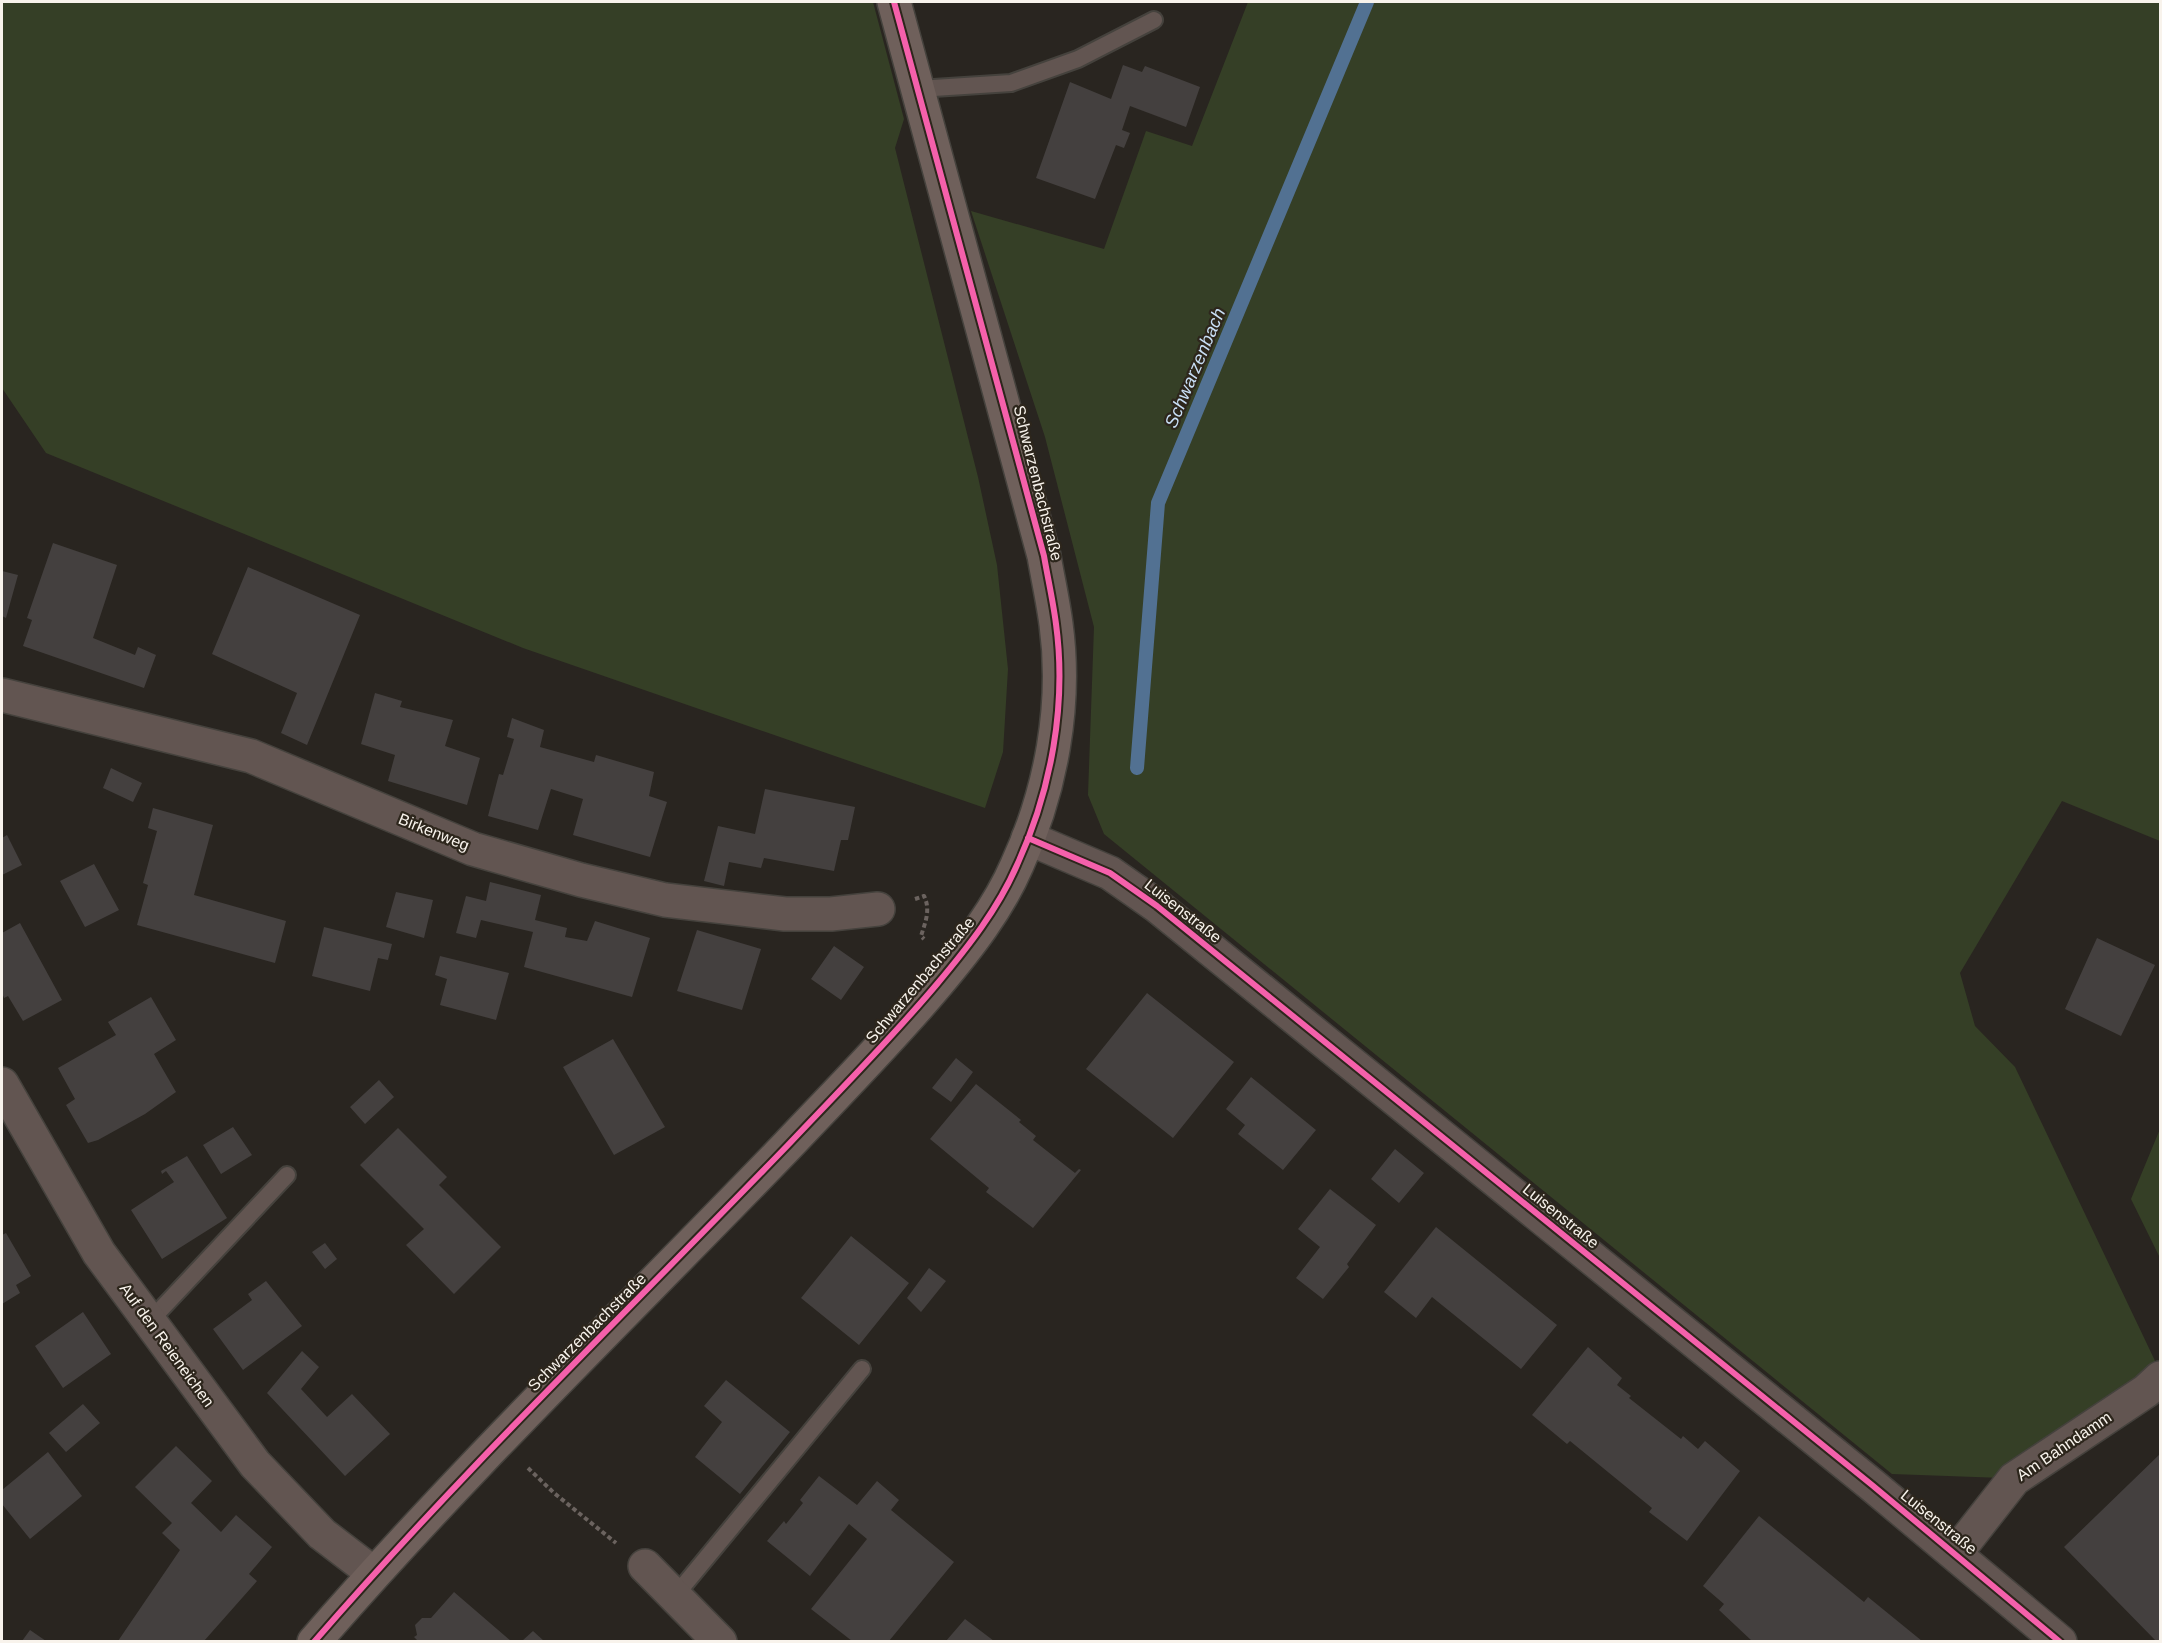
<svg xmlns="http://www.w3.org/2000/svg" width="2162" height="1643" viewBox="0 0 2162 1643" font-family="Arial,sans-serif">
  <rect width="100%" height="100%" fill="#292520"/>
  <!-- green -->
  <path fill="#353f26" d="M2,2H873L904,119L895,148L978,477L997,565L1008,669L1003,752L985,808L523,648L46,453L2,388Z
    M1248,2H2160V841L2062,801L1960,973L1975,1026L2015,1067L2157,1365L2003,1478L1892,1474L1104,834L1088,795L1094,627L1045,437L971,211L1104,249L1146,131L1192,146Z
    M2160,1129V1258L2131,1199Z"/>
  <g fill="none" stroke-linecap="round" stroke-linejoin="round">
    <!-- stream -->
    <path stroke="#527192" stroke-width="14" d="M1137,768L1158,503L1367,2"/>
  </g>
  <!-- building -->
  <path fill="#44403f" d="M1123,65L1142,72L1145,66L1200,87L1186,127L1130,106L1122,130L1130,133L1124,148L1116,145L1095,199L1036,178L1070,82L1111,99Z
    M53,543L117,565L93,638L135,655L138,647L156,655L144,688L23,646L32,620L27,618Z
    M248,567L360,615L307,745L281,733L297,693L212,654Z
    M2,571L18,575L6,618L2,616Z
    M375,693L402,701L400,707L453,720L445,746L480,758L467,805L388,781L395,755L361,744Z
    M512,718L544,730L540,747L594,762L596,755L654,772L649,796L667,802L650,857L573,835L583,799L551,789L538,830L488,816L499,774L503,775L514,739L507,737Z
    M111,768L142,783L133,802L103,788Z
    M765,789L855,807L848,840H841L834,871L764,858L761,868L729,862L724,886L704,881L718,826L755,834Z
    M153,808L213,825L194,895L286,921L275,963L137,925L148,885L143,883L157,831L148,828Z
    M7,835L22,865L2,875V838Z
    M94,864L119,910L85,927L60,881Z
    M490,882L541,895L535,920L567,928L565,937L587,941L595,921L650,938L632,997L524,967L533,932L481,920L476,938L456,933L466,896L486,901Z
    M396,892L433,900L424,938L386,927Z
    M20,923L62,1000L23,1021L8,996L4,998L2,993V933Z
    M324,927L392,944L388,960L378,958L370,991L312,976Z
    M697,930L761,949L742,1010L677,991Z
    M2097,938L2155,965L2121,1036L2065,1009Z
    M834,946L864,967L841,1000L811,979Z
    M440,956L509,973L496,1020L440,1005L447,979L435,975Z
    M1147,993L1234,1062L1173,1138L1086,1069Z
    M151,997L176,1040L154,1054L176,1092L145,1114L98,1140L88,1143L66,1105L75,1099L58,1068L116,1035L108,1022Z
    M613,1039L665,1127L614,1155L563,1067Z
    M956,1058L973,1072L951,1102L932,1088Z
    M1251,1077L1316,1130L1283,1170L1238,1134L1245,1125L1226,1109Z
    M379,1080L394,1097L365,1124L350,1107Z
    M976,1084L1021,1120L1019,1122L1036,1136L1033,1140L1075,1173L1079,1169L1081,1170L1033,1228L986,1192L989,1188L930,1139Z
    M233,1127L252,1155L221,1174L203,1145Z
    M398,1128L447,1177L439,1185L501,1247L454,1294L406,1245L424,1229L360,1165Z
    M1395,1149L1424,1173L1399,1203L1371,1179Z
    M187,1156L227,1218L162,1259L131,1210L174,1182L166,1171L162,1174L161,1171Z
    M1330,1189L1376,1225L1347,1264L1349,1267L1323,1299L1296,1278L1320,1247L1298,1229Z
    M1436,1227L1557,1325L1521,1369L1432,1297L1416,1318L1384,1292Z
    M6,1233L31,1276L16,1285L20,1293L2,1304V1235Z
    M851,1236L909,1283L859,1345L801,1298Z
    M325,1243L337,1259L325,1269L312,1252Z
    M929,1268L946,1281L921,1312L907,1298Z
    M266,1281L302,1326L243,1370L213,1329L252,1300L248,1294Z
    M83,1312L111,1354L63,1388L35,1346Z
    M1588,1347L1622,1378L1617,1385L1631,1396L1629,1398L1681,1439L1683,1436L1698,1449L1705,1441L1740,1471L1687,1541L1649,1512L1652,1508L1570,1441L1567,1444L1532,1415Z
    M302,1351L319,1367L301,1389L327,1417L352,1394L390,1434L345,1476L267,1393Z
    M726,1380L790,1432L740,1494L695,1457L722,1422L704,1406Z
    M83,1404L100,1423L66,1452L49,1433Z
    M176,1446L212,1481L191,1503L221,1532L236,1515L272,1547L249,1574L257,1581L204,1641H118L180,1550L162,1533L172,1523L135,1487Z
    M48,1452L82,1496L30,1539L2,1504V1490Z
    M2160,1454V1641H2156L2064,1547Z
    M819,1476L857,1505L877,1481L899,1500L891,1510L954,1562L889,1641H852L811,1609L867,1539L849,1524L810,1576L767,1541L784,1521L786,1524L803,1503L800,1500Z
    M1759,1516L1864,1602L1868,1597L1922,1641H1752L1719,1610L1724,1604L1703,1586Z
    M454,1592L511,1641H418L414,1637L417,1635L415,1625L422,1618H431Z
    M965,1619L994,1641H946Z
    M30,1630L46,1641H22Z
    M533,1631L544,1641H522Z"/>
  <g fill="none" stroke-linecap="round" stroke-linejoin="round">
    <defs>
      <path id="service" d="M918,89L1011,83L1078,59L1154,20
        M150,1321L287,1175
        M675,1596L862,1369"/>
      <path id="minor" d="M2,695L251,756L473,849L581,880L665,900L785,914H831L878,909
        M2,1084L99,1253L255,1464L322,1534L373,1573
        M1956,1553L2014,1479L2146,1391L2160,1378
        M645,1566L720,1642"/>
      <path id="tertiary" d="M1028,838L1110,873L1157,906L1872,1485L2060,1642"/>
      <path id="secondary" d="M314,1642C464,1469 629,1310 788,1145C838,1092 890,1040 937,984C968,947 998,909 1017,865C1051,791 1067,705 1056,624C1053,601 1048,579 1044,556L894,2"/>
    </defs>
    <!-- service casing -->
    <use href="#service" stroke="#45423d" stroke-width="20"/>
    <!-- minor casing -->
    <use href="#minor" stroke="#45423d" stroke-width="36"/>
    <!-- tertiary casing -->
    <use href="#tertiary" stroke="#45423d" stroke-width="36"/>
    <!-- secondary casing -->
    <use href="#secondary" stroke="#45423d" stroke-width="36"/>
    <!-- path -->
    <path stroke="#6b635f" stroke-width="4" stroke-dasharray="4.5 3" stroke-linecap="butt" d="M915,899L924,896C931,910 925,923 921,936L924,939
      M528,1468L554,1493L616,1543"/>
    <!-- service -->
    <use href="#service" stroke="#625551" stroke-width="16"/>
    <!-- minor -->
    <use href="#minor" stroke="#625551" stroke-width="33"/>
    <!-- tertiary -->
    <use href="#tertiary" stroke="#625551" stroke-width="33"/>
    <!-- secondary -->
    <use href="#secondary" stroke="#6f605b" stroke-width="33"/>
    <defs>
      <path id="cycleway" d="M1028,838L1110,873L1157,906L1872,1485L2060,1642
        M314,1642C464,1469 629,1310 788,1145C838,1092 890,1040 937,984C968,947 998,909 1017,865C1051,791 1067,705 1056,624C1053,601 1048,579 1044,556L894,2"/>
    </defs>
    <!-- cycleway casing -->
    <use href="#cycleway" stroke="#2d261c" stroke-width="10"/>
    <!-- cycleway -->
    <use href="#cycleway" stroke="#f560ab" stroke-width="6"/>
  </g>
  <g text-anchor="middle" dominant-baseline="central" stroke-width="4.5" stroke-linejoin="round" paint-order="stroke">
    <!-- street labels -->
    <g font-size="16" fill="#f8f3ec" stroke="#2d261c">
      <text transform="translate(1038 483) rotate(76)">Schwarzenbachstraße</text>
      <text transform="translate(434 832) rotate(22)">Birkenweg</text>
      <text transform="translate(1183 911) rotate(38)">Luisenstraße</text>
      <text transform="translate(920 980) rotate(-50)">Schwarzenbachstraße</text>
      <text transform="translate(1561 1216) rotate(39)">Luisenstraße</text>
      <text transform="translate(587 1332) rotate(-45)">Schwarzenbachstraße</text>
      <text transform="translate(167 1345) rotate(54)">Auf den Reieneichen</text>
      <text transform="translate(2064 1446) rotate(-34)">Am Bahndamm</text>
      <text transform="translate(1939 1522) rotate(39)">Luisenstraße</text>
    </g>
    <!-- water labels -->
    <g font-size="18" font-style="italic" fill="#c9dff6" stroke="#2d261c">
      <text transform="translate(1195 368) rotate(-67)">Schwarzenbach</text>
    </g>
  </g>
  <!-- border -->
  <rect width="2162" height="1643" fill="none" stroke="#f8f3ec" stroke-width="6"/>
</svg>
